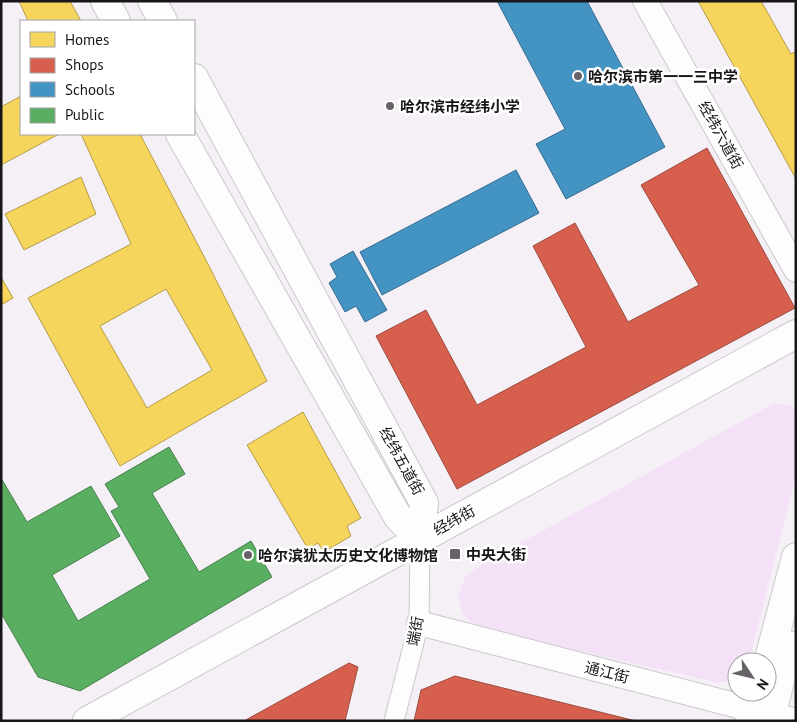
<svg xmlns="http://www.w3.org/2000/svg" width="797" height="722" viewBox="0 0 797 722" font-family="'PT Sans','Noto Sans SC',sans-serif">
  <rect width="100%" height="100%" fill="#f5f0f6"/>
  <!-- green -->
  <path fill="#f4e1f8" d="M773,404L791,405L796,413V475L749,662H737V679L719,683L477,627L463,615L458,598L465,576L486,562Z"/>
  <!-- homes -->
  <path fill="#f6d55c" stroke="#b49c48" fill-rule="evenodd" d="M19,1H70L81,21H28Z
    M698,1H761L791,54L796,51V179Z
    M21,96V134H59L1,165V107Z
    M81,134H140L209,266L267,381L120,466L28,298L131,244ZM166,289L212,370L147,408L100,326Z
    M81,177L96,214L24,250L5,214Z
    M1,277L13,298L1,305Z
    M303,412L361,518L347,526L351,536L324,552L318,543L308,549L247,445Z"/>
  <!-- shops -->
  <path fill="#d6604d" stroke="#9d4a3e" d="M707,148L795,308L457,489L376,336L426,310L477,405L586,347L533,246L575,223L628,322L699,285L641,185Z
    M349,663L358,667L345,721H244Z
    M455,676L636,721H414L421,690Z"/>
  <!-- schools -->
  <path fill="#4393c3" stroke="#366e90" d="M497,1H587L665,147L566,199L536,144L565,129Z
    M516,170L539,213L382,295L360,252Z
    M353,251L387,310L365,322L356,306L345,312L329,283L337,277L330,264Z"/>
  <!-- public -->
  <path fill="#5aae61" stroke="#46804c" d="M169,447L185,474L152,493L199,572L251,541L272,577L80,691L38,677L1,613V478L27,522L91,486L120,536L52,575L78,621L150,579L111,511L119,507L105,484Z"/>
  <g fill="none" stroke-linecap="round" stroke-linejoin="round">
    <defs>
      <path id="minor" d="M394,721L419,623L420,539"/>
      <path id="tertiary" d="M645,1L796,270
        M419,623L796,721"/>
      <path id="secondary" d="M767,666L796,557
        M749,721L756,710L760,692
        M770,721L789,645"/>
      <path id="primary" d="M105,1L116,21
        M152,1L163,21
        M194,78L424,503L420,539
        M180,134L398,517L420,539
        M87,721L796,334"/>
    </defs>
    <!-- minor casing -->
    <use href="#minor" stroke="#cbc7cc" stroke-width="21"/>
    <!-- tertiary casing -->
    <use href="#tertiary" stroke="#cbc7cc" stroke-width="26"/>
    <!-- secondary casing -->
    <use href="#secondary" stroke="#cbc7cc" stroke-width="30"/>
    <!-- primary casing -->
    <use href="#primary" stroke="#cbc7cc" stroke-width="30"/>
    <!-- minor -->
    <use href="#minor" stroke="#fefdfe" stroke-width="19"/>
    <!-- tertiary -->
    <use href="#tertiary" stroke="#fefdfe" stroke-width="24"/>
    <!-- secondary -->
    <use href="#secondary" stroke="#fefdfe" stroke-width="28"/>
    <!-- primary -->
    <use href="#primary" stroke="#fefdfe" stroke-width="28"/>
  </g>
  <!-- markers -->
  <g fill="#666267" stroke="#fff" stroke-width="2">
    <circle cx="578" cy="76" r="5"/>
    <circle cx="390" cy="106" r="5"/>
    <rect x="449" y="548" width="12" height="12" rx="2.5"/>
    <circle cx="248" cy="555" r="5"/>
  </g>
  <g text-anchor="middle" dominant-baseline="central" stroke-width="5" stroke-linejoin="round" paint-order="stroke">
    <!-- poi labels -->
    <g font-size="15" font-weight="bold" fill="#19161a" stroke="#fff" text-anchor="start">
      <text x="588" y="76">哈尔滨市第一一三中学</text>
      <text x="400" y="106">哈尔滨市经纬小学</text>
      <text x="466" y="554">中央大街</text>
      <text x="258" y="555">哈尔滨犹太历史文化博物馆</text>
    </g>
    <!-- street labels -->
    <g font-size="15" fill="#19161a" stroke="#fff">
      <text transform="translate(721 135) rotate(61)">经纬六道街</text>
      <text transform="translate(402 461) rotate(61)">经纬五道街</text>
      <text transform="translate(454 520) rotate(-29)">经纬街</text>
      <text transform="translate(415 631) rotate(-80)">端街</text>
      <text transform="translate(607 672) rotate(14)">通江街</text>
    </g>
  </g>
  <!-- border -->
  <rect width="797" height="722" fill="none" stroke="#19161a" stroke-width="5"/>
  <!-- legend -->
  <rect x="20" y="20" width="175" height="115" fill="#ffffff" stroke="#a3a2a3"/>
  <rect x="30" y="32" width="25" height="15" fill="#f6d55c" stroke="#a3a2a3"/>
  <text x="65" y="45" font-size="15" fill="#19161a">Homes</text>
  <rect x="30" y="58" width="25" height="15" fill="#d6604d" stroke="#a3a2a3"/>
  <text x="65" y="70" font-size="15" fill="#19161a">Shops</text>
  <rect x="30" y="82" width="25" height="15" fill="#4393c3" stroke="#a3a2a3"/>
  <text x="65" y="95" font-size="15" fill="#19161a">Schools</text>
  <rect x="30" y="108" width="25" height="15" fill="#5aae61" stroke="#a3a2a3"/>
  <text x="65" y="120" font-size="15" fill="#19161a">Public</text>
  <!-- north arrow -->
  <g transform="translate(752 677) rotate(125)"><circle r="24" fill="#ffffff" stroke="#a3a2a3"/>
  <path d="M0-4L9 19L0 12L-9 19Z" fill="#666267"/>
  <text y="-8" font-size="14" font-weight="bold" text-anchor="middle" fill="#19161a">N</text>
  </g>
</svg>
